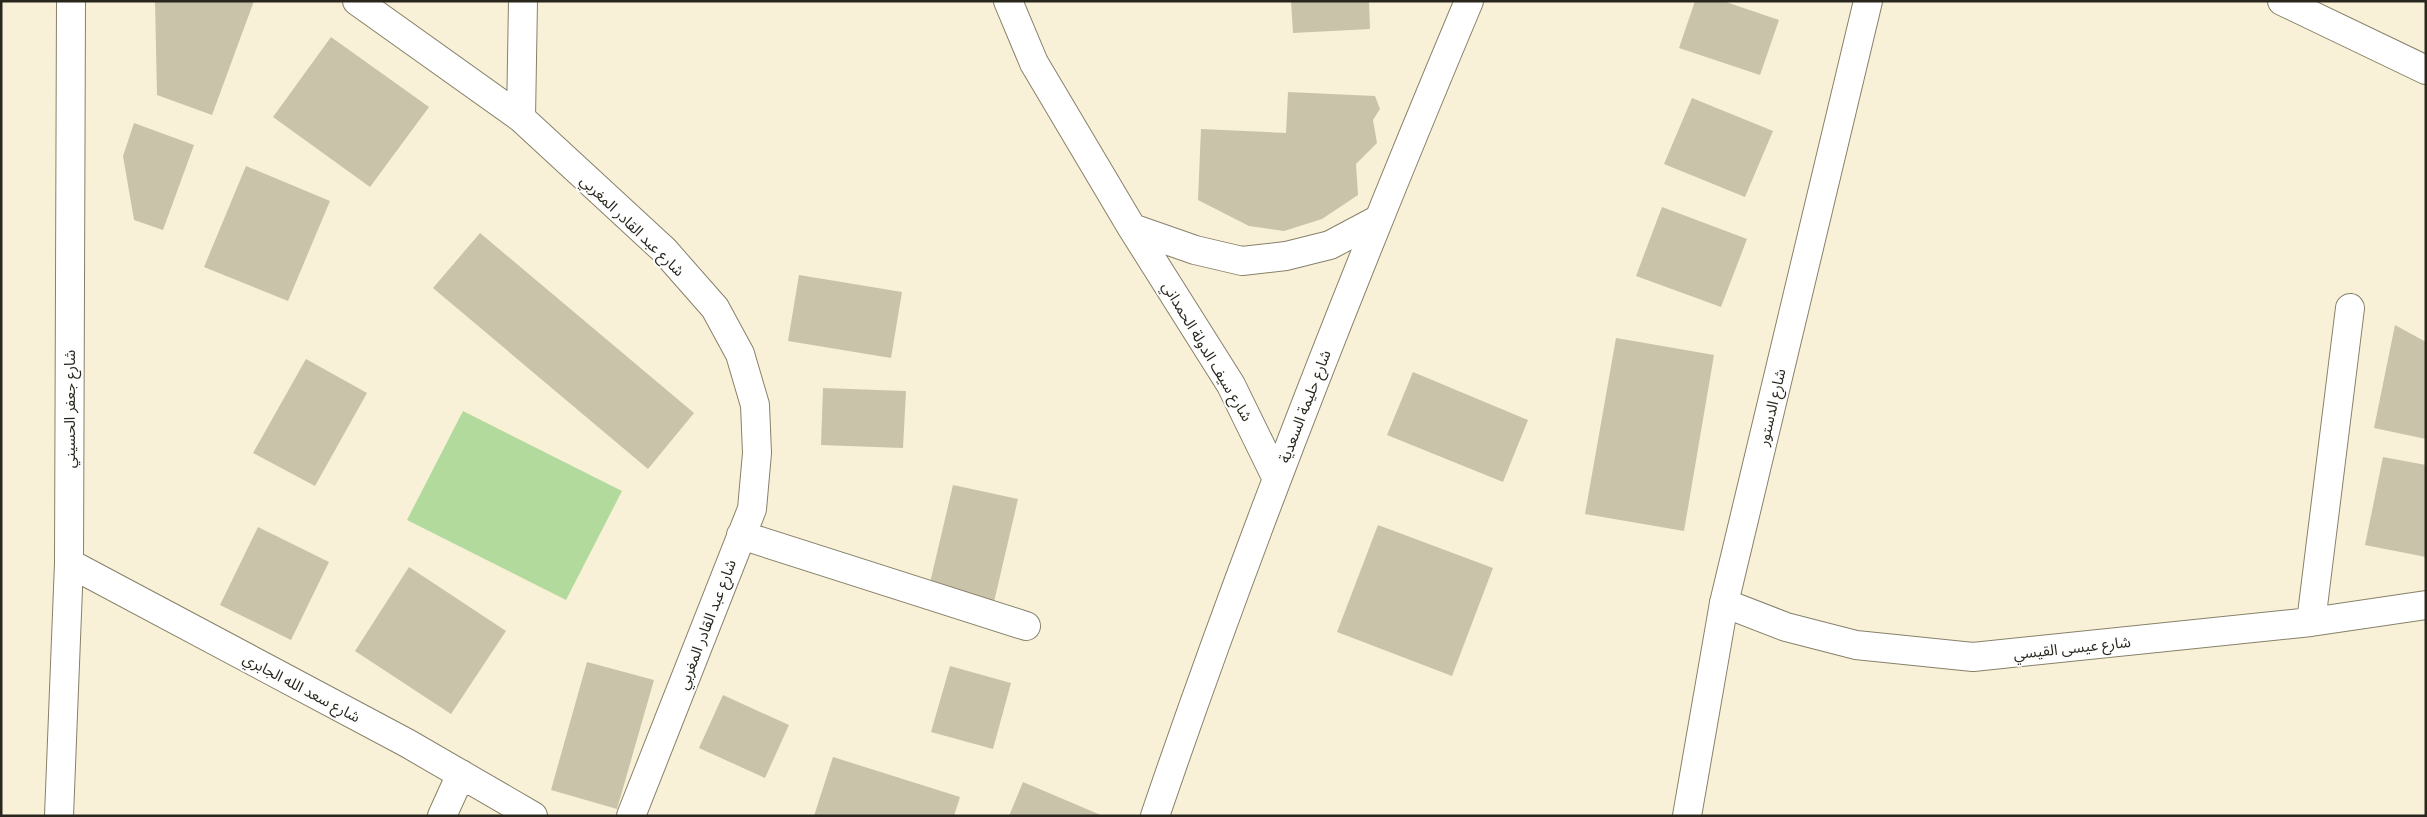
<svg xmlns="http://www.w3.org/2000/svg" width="2427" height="817" viewBox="0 0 2427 817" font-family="'Golos Text','Noto Sans Arabic',sans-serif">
  <rect width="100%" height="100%" fill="#f8f1d8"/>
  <!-- green -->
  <path fill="#b2da9d" d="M463,411L622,491L566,600L407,520Z"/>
  <!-- building -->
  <path fill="#c9c3aa" d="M155,1H254L212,115L157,95Z
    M1291,1H1369L1370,29L1293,33Z
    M1695,1H1723L1779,20L1760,75L1679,48Z
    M331,37L429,107L370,187L273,117Z
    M1288,92L1375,96L1380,109L1373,120L1377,143L1356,164L1358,195L1322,219L1284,231L1249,226L1198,200L1201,129L1286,133Z
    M1692,98L1773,131L1745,197L1664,164Z
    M134,123L194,145L163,230L134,220L123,156Z
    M246,166L330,201L288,301L204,267Z
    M1662,207L1747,239L1721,307L1636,276Z
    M480,233L694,413L648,469L433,288Z
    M799,275L902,292L891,358L788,341Z
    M2395,325L2426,342V439L2374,428Z
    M1616,338L1714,355L1684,531L1585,514Z
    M306,359L367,393L315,486L253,453Z
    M1413,372L1528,420L1503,482L1387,435Z
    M823,388L906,391L903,448L821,445Z
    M2383,457L2426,465V557L2365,545Z
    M953,485L1018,499L994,602L929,587Z
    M1378,525L1493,568L1452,676L1337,632Z
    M258,527L329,562L291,640L220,605Z
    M409,567L506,631L451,714L355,651Z
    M587,662L654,680L617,809L551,790Z
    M950,666L1011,683L993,749L931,732Z
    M723,695L789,725L765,778L699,748Z
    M833,757L960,797L954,816H814Z
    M1023,782L1103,816H1009Z"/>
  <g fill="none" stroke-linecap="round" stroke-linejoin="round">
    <defs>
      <path id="street" d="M357,1L521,118L664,250L715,308L740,354L755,405L757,453L752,509L631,816
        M2282,1L2426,70
        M521,118L523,1
        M741,535L1026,626
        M69,563L407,743L533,816
        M1724,603L1786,627L1856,645L1973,657L2311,622L2426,605
        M2311,622L2350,308
        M59,816L69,563L71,1
        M442,816L461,774"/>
      <path id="secondary" d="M1008,1L1034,63L1132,228L1231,385L1276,477
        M1132,228L1195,250L1242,261L1286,256L1330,245L1377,220
        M1155,816C1249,540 1356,270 1469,1
        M1687,816L1724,603L1868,1"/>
    </defs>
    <!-- street casing -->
    <use href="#street" stroke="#87816a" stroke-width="30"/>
    <!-- secondary casing -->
    <use href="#secondary" stroke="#87816a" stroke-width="30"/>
    <!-- street -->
    <use href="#street" stroke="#fff" stroke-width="28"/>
    <!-- secondary -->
    <use href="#secondary" stroke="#fff" stroke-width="28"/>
  </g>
  <g text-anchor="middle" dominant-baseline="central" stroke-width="4" stroke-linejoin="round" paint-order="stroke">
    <!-- street labels -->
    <g font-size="15" fill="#29271d" stroke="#fefefe">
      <text transform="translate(633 225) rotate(44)">شارع عبد القادر المغربي</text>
      <text transform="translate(1208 351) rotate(59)">شارع سيف الدولة الحمداني</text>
      <text transform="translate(1304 406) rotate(-69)">شارع حليمة السعدية</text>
      <text transform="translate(1771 407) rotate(-77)">شارع الدستور</text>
      <text transform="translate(69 409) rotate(-90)">شارع جعفر الحسيني</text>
      <text transform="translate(706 624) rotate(-69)">شارع عبد القادر المغربي</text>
      <text transform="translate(2072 647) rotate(-6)">شارع عيسى القيسي</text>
      <text transform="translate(302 687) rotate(28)">شارع سعد الله الجابري</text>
    </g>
  </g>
  <!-- border -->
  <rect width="2427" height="817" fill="none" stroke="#29271d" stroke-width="5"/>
</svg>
